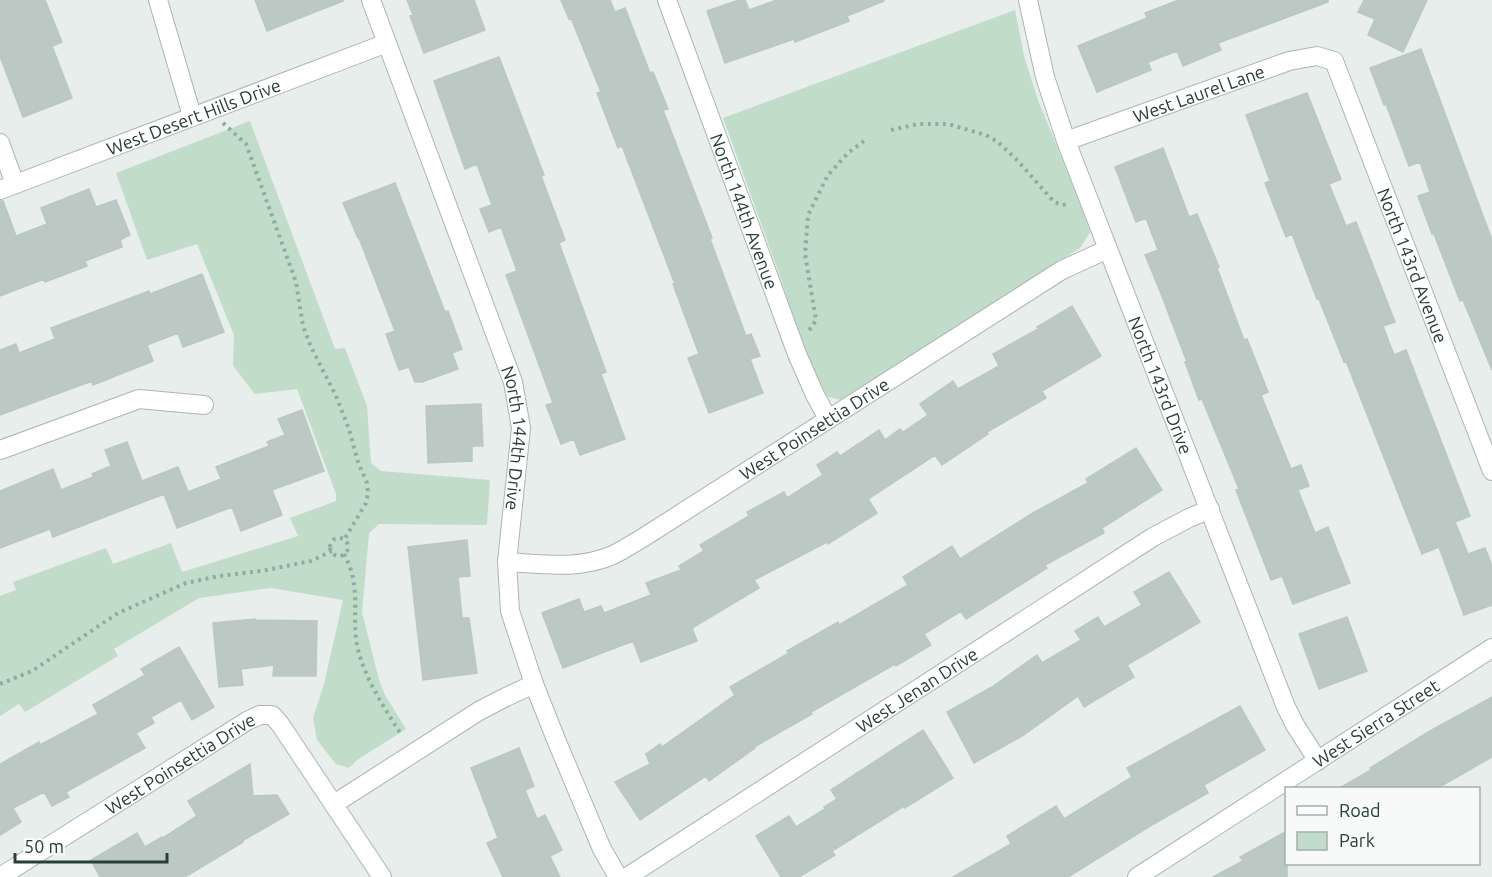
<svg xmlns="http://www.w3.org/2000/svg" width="1492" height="877" viewBox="0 0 1492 877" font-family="Ubuntu,sans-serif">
  <rect width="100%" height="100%" fill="#e7eeeb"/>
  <!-- green -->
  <path fill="#c2dcca" d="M1015,10L1024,56L1038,100L1077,195L1090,232L1080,248L840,400L823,395L798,332L781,279L723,118Z
    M250,121L335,349L345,348L367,406L371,463L381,471L490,480L487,525L379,524L369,533L362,612L379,680L385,695L406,729L357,760L349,768L336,764L317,740L313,718L324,684L343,600L271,588L199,598L114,649L118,656L25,712L19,704L0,716V596L16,590L13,582L106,548L113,564L171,543L182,572L298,536L290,518L336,501V494L297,389L255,394L233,366L234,335L197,244L147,260L116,173Z"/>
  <!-- building -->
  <path fill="#bcc8c4" stroke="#bac7c2" stroke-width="1.5" d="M0,0H45L62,42L52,46L72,98L23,117L0,56Z
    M255,0H343V1L267,31Z
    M407,0H474L485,30L424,53L410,16L413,15Z
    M561,0H610L615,12L625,8L650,73L653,72L668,109L663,110L712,238L710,239L746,336L751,334L760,356L750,359L763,393L709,413L688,358L699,354L673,284H675L622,146L618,148L597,93L601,92L571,18L569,19Z
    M739,0H745L749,10L777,0H884V1L847,16L849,21L795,42L794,39L725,63L707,11Z
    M1179,0H1328V2L1218,43L1221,50L1183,66L1177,51L1148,62L1151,70L1097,92L1078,46L1147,18L1145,13Z
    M1364,0H1427L1403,52L1368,35L1375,19L1358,12Z
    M1421,49L1492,240V370L1463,300L1460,301L1434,234H1432L1418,196L1430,192L1420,162L1409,166L1386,104L1384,105L1370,68Z
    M499,57L544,175L541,176L565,240L559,243L606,372L601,374L625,439L580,455L574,439L561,444L546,405L553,403L506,275L517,271L501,227L489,232L480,209L492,205L477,164L465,169L434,81Z
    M1307,93L1341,179L1329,184L1346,226L1356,222L1395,322L1383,326L1394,355L1406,350L1470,516L1455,522L1468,554L1485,548L1492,566V605L1464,615L1439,547L1422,554L1346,361L1344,362L1319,299H1317L1292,234L1286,237L1265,183L1270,181L1246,115Z
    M1163,148L1189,217L1197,214L1219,267L1217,268L1244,340L1247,339L1268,392L1261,395L1291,469L1301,465L1309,486L1298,490L1315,533L1328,527L1350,583L1293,604L1282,576L1271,580L1236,490L1239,489L1202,399L1199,400L1185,362H1187L1160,291L1145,255L1158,250L1146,218L1136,222L1115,167Z
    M395,183L445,312L448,311L462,349L452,353L458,369L422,382H415L409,367L399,370L386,334L395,331L359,238H358L343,203Z
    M89,189L96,207L116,200L130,235L120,240L122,247L85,261L87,266L45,282L44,279L0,296V201H3L16,236L47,224L41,208Z
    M202,274L224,332L183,347L178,333L147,345L153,361L93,385L92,381L0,415V350L16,344L19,353L55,339L51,328L149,291L150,294Z
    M1072,306L1101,356L1042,391L1046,398L987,432L988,434L942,465L935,455L868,499L877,513L828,544L827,542L754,580L759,588L692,628L697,641L641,662L633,641L563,668L542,613L579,599L584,612L601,606L604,613L651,595L646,583L681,570L679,566L704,551L700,545L749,516L747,512L784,492L787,498L823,475L817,465L837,452L840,456L879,430L885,440L900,429L903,432L928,415L920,404L953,381L958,389L999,366L993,354L1038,329L1037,327Z
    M481,404L483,446H472V461L428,463L426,406Z
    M302,410L324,471L272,490L282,515L241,531L232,507L177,528L164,494L53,537L50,529L0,548V491L53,469L61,490L93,477L92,474L111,466L105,450L127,442L142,481L178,467L188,492L221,479L216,467L269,446L267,442L285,435L278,419Z
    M1136,448L1162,490L1102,528L1104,533L1045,565L1047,568L966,619L961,611L924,634L931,645L896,666L895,664L811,712L812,714L754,747L755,748L709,781L706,776L640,820L615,782L650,764L646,754L660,744L662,747L735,695L730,687L789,653L787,651L838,622L839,625L908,585L903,577L952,546L960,559L1033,513L1088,483L1086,479Z
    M467,540L470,576L458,577L462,618H469L477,673L423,680L408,547Z
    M1169,572L1200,622L1127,665L1134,677L1084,707L1078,696L1022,736L974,763L947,712L992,687L1037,655L1042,663L1081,640L1075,631L1098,617L1104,627L1142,605L1134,592Z
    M1347,617L1367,671L1319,689L1299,634Z
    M255,619V620L317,621L316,676H273L274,665L241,669L243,685L219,687L213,623Z
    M179,647L214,707L192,720L181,700L151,717L154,723L136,733L145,748L66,792L69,797L52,806L44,792L13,808L21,822L0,835V764L39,742L40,745L98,714L93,705L145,675L141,669Z
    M1492,697V757L1436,789H1338L1371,770L1370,768L1430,731Z
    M1240,706L1265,750L1204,785L1208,793L1150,826L1068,877H953L1011,844L1007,836L1056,806L1064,819L1132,777L1127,768Z
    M923,730L953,778L905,808L904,806L832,851L835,855L799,877H781L756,836L789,816L796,827L825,809L824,807L837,799L831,790Z
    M519,748L534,786L525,790L537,819L545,815L562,850L550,856L560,877H503L487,843L498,838L471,768Z
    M250,764L253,796L277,795L289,814L242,841L243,842L185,877H100L91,860L137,833L145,847L162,837L163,838L197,816L188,801Z
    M1287,831V877H1213L1243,861L1240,857Z"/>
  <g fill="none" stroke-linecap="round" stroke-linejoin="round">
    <defs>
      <g id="minor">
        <path d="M158,0L192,116"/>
        <path id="s1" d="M371,0L513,382L521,428L507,562L510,611L534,684L557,742L602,849L618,877"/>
        <path id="s2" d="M667,0L797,354L815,395L828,419"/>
        <path id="s3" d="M1028,0L1045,77L1066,141L1286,707L1295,725L1318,761"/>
        <path id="s4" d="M1066,141L1289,61L1317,56L1334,61L1492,471"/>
        <path d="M0,143L15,184"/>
        <path id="s5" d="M0,190L387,43"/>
        <path d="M0,450L139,399L204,405"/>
        <path id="s6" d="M507,562C542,564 579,570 613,555C623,550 632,544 641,539L1062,270L1108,249"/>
        <path d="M334,804L479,711L506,697L534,684"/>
        <path id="s7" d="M0,877L247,721L260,715H272L280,724L382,877"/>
        <path id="s8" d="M627,877L1153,537L1189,518L1210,509"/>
        <path id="s9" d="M1137,877L1492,648"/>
      </g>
    </defs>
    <!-- minor casing -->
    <use href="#minor" stroke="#aab6b2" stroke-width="20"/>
    <!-- path -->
    <path stroke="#8baea4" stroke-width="4" stroke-dasharray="3 4.5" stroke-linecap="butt" d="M223,123L246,144L296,282L303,326L311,347L336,396L349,429L358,462L367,483L368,493L366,503L344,540
      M891,130L918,124H948L986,135L998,142L1018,161L1054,202L1062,205L1068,204
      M809,330L812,327L816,320L805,254L808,215L828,175L848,153L864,141
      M330 547a9 9 0 1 1 18 0a9 9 0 1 1-18 0Z
      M344,554C349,563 353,574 354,585C357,605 353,625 357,645C364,678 384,707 402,736
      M0,684L32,671L118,613L186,583L219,576L261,571L311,561L332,551"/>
    <!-- minor -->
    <use href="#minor" stroke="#fff" stroke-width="18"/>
  </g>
  <g text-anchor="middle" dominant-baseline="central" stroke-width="4.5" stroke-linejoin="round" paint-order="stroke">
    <!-- street labels -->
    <g font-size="18" fill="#273e39" stroke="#f7faf9">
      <text stroke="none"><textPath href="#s4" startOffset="141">West Laurel Lane</textPath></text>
      <text stroke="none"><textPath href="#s5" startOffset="207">West Desert Hills Drive</textPath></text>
      <text stroke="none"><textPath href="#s2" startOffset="225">North 144th Avenue</textPath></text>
      <text stroke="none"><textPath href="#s4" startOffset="502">North 143rd Avenue</textPath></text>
      <text stroke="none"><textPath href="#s3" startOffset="408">North 143rd Drive</textPath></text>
      <text stroke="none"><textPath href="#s6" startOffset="345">West Poinsettia Drive</textPath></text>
      <text stroke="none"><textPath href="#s1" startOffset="464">North 144th Drive</textPath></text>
      <text stroke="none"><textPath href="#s8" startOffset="345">West Jenan Drive</textPath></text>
      <text stroke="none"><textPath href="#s9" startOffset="284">West Sierra Street</textPath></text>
      <text stroke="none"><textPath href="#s7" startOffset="213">West Poinsettia Drive</textPath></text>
    </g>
  </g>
  <!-- legend -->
  <rect x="1285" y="787" width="195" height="78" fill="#f7faf9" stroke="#a4afac" stroke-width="1.5"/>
  <rect x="1297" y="806" width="30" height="9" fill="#ffffff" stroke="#a4afac" stroke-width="1.5"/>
  <text x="1339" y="817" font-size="18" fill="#273e39">Road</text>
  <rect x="1297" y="832" width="30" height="18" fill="#c2dcca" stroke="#a4afac" stroke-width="1.5"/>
  <text x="1339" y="847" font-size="18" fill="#273e39">Park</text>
  <!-- scale -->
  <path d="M15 853v9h152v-9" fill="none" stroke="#273e39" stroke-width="3"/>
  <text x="24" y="853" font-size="18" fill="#273e39" stroke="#f7faf9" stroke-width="4.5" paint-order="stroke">50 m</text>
</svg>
